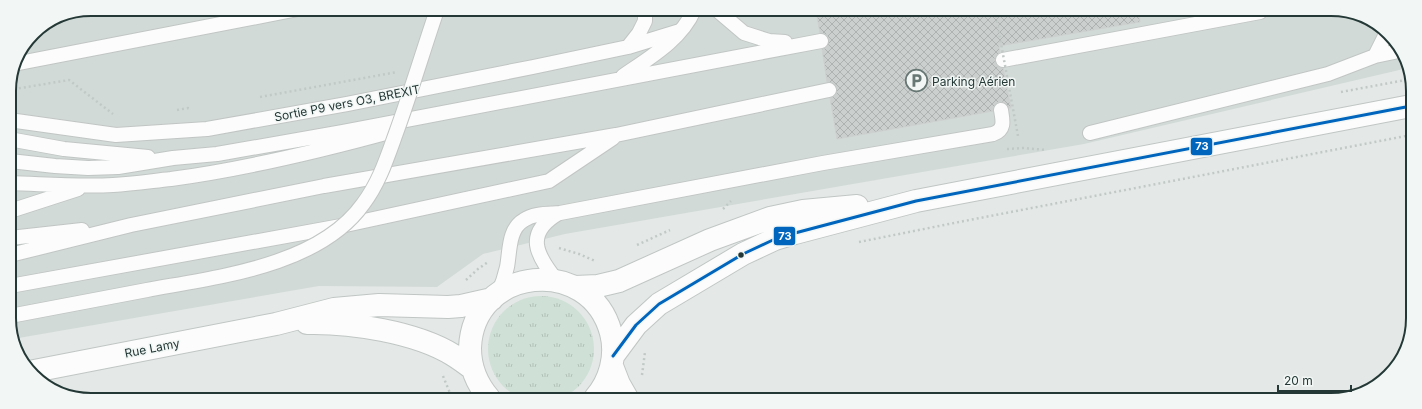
<svg xmlns="http://www.w3.org/2000/svg" width="1422" height="409" viewBox="0 0 1422 409" font-family="Inter,sans-serif">
  <defs>
    <pattern id="grass-tufts" width="24" height="20" patternUnits="userSpaceOnUse"><rect width="24" height="20" fill="#cfe0d6"/><path d="M3 7l-1-3M5 7V3M7 7l1-3M15 17l-1-3M17 17v-4M19 17l1-3" fill="none" stroke="#b2c1b8"/></pattern>
    <pattern id="building-cross-hatch" width="8" height="8" patternUnits="userSpaceOnUse"><rect width="8" height="8" fill="#cbd0ce"/><path d="M0 0l8 8M0 8l8-8" fill="none" stroke="#aeb3b2"/></pattern>
  </defs>
  <rect width="100%" height="100%" fill="#e4e9e7"/>
  <!-- built -->
  <path fill="#d2dad7" d="M91,9L1352,12L1389,33L1408,68L1084,144L565,234L483,254L437,287L319,286L13,339L11,333L9,86L15,60L33,33L60,15Z"/>
  <!-- grass -->
  <path fill="url(#grass-tufts)" d="M488 349a53 53 0 1 1 106 0a53 53 0 1 1-106 0Z"/>
  <!-- building -->
  <path fill="url(#building-cross-hatch)" stroke="#cdd1d0" d="M816,11H1139L1140,22L999,46L1000,52L995,57V61L997,66L1003,68L1011,108H1009L1004,102H999L993,107V111L837,139L830,98L835,96L837,89L835,84L827,82L822,49L827,47L829,40L827,35L820,33Z"/>
  <g fill="none" stroke-linecap="round" stroke-linejoin="round">
    <defs>
      <path id="lane" d="M717,10L744,33L769,41L785,42
        M628,47L639,33L645,21V10
        M1375,56L1387,32
        M1003,60L1260,12
        M14,64L298,9
        M623,76C649,58 681,40 694,10
        M9,120L116,135L207,129L347,104L533,67L628,47L680,31
        M1090,133L1328,74L1375,56L1399,51
        M9,139L64,149L148,157
        M10,161L55,166L88,168L118,167L173,158L217,154L343,132L821,41
        M10,183C44,184 79,187 113,185C132,184 152,181 171,179C246,169 320,151 393,131
        M10,211L78,189
        M10,238L82,230
        M10,255L131,225L324,186L616,135L829,90
        M557,281C536,255 524,233 559,213
        M10,286L341,226L549,181L613,138
        M498,294C502,285 505,276 507,267C510,252 508,229 524,220C534,213 548,214 560,213L823,163L993,134C1005,130 1003,121 1001,110"/>
      <path id="secondary" d="M575,287L598,286L619,281L710,240L770,218L803,211L857,206
        M307,323C350,322 416,332 453,355C460,359 466,364 473,369
        M613,356L636,325L659,304L743,254L775,239L795,233L916,201L1411,106
        M612,366L619,384L627,398
        M29,372L276,324L334,309L379,305L448,307L461,306L492,299
        M489,398C477,384 470,366 470,348C473,266 590,254 611,333C617,356 610,381 595,398"/>
    </defs>
    <!-- lane casing -->
    <use href="#lane" stroke="#c1c6c4" stroke-width="16"/>
    <!-- secondary casing -->
    <use href="#secondary" stroke="#c0c6c4" stroke-width="24"/>
    <!-- path -->
    <path stroke="#c1c9c6" stroke-width="2.5" stroke-dasharray="2 3" stroke-linecap="butt" d="M9,90L69,80L113,114
      M1341,92L1411,79
      M260,97L397,72
      M177,110L188,108L191,109
      M1007,149L1024,148L1046,150
      M723,209L731,201
      M859,242L959,222L1411,135
      M637,245L670,230
      M559,248L579,254L595,261
      M466,280L478,269L488,262
      M642,375L645,352
      M443,376L452,398"/>
    <!-- lane -->
    <use href="#lane" stroke="#fbfcfb" stroke-width="14"/>
    <!-- secondary -->
    <use href="#secondary" stroke="#fbfcfb" stroke-width="22"/>
    <defs>
      <path id="lane-bridge" d="M10,316C56,307 101,299 147,290C217,277 319,266 363,204C379,183 387,158 396,133C411,92 423,51 437,10"/>
    </defs>
    <!-- lane-bridge casing -->
    <use href="#lane-bridge" stroke="#c1c6c4" stroke-width="16" stroke-linecap="butt"/>
    <!-- path-bridge -->
    <path stroke="#c1c9c6" stroke-width="2.5" stroke-dasharray="2 3" stroke-linecap="butt" d="M995,11L1018,136"/>
    <!-- lane-bridge -->
    <use href="#lane-bridge" stroke="#fbfcfb" stroke-width="14"/>
    <defs>
      <path id="bus-1" d="M613,356L636,325L659,304L743,254L775,239L795,233L916,201L1411,106"/>
    </defs>
    <!-- bus-1 casing -->
    <use href="#bus-1" stroke="#f2f7f5" stroke-width="6"/>
    <!-- bus-1 -->
    <use href="#bus-1" stroke="#0065bd" stroke-width="3"/>
  </g>
  <!-- icons -->
  <defs>
    <symbol id="parking-ring" viewBox="-11 -11 22 22"><circle r="9.5" fill="#f2f7f5" stroke="#677774" stroke-width="1.5"/><path d="M-3.5-5.5H1a3.5 3.5 0 0 1 0 7H-1V5.5H-3.5ZM-1-3.4V-.6H.8a1.4 1.4 0 0 0 0-2.8Z" fill="#677774"/></symbol>
  </defs>
  <g fill-rule="evenodd">
    <use href="#parking-ring" x="904" y="68" width="25" height="25"/>
  </g>
  <!-- markers -->
  <circle fill="#243936" stroke="#f2f7f5" stroke-width="1.5" cx="741" cy="255" r="3.5"/>
  <g text-anchor="middle" dominant-baseline="central" stroke-width="3" stroke-linejoin="round" paint-order="stroke">
    <!-- poi labels -->
    <g font-size="12" fill="#243936" stroke="#f2f7f5" text-anchor="start">
      <text x="932" y="81">Parking Aérien</text>
    </g>
    <!-- street labels -->
    <g font-size="12" fill="#243936" stroke="#f2f7f5">
      <text transform="translate(347 103) rotate(-11)">Sortie P9 vers O3, BREXIT</text>
      <text transform="translate(152 348) rotate(-11)">Rue Lamy</text>
    </g>
  </g>
  <!-- crop -->
  <path d="M0 0H1422V409H0ZM91 16H1331A75 75 0 0 1 1406 91V318A75 75 0 0 1 1331 393H91A75 75 0 0 1 16 318V91A75 75 0 0 1 91 16Z" fill="#f2f7f5" fill-rule="evenodd"/>
  <path fill="none" stroke="#243936" stroke-width="2" d="M91 16H1331A75 75 0 0 1 1406 91V318A75 75 0 0 1 1331 393H91A75 75 0 0 1 16 318V91A75 75 0 0 1 91 16Z"/>
  <g stroke="#f2f7f5" stroke-width="1.5">
    <rect x="1190" y="137" width="23" height="19" rx="4" fill="#0065bd"/>
    <rect x="773" y="226" width="23" height="20" rx="4" fill="#0065bd"/>
  </g>
  <g font-size="11" text-anchor="middle" font-weight="bold" fill="#fff">
    <text x="1202" y="150">73</text>
    <text x="785" y="240">73</text>
  </g>
  <!-- scale -->
  <path d="M1278 385v6h73v-6" fill="none" stroke="#243936" stroke-width="2"/>
  <text x="1284" y="385" font-size="12" fill="#243936" stroke="#f2f7f5" stroke-width="3" paint-order="stroke">20 m</text>
</svg>
